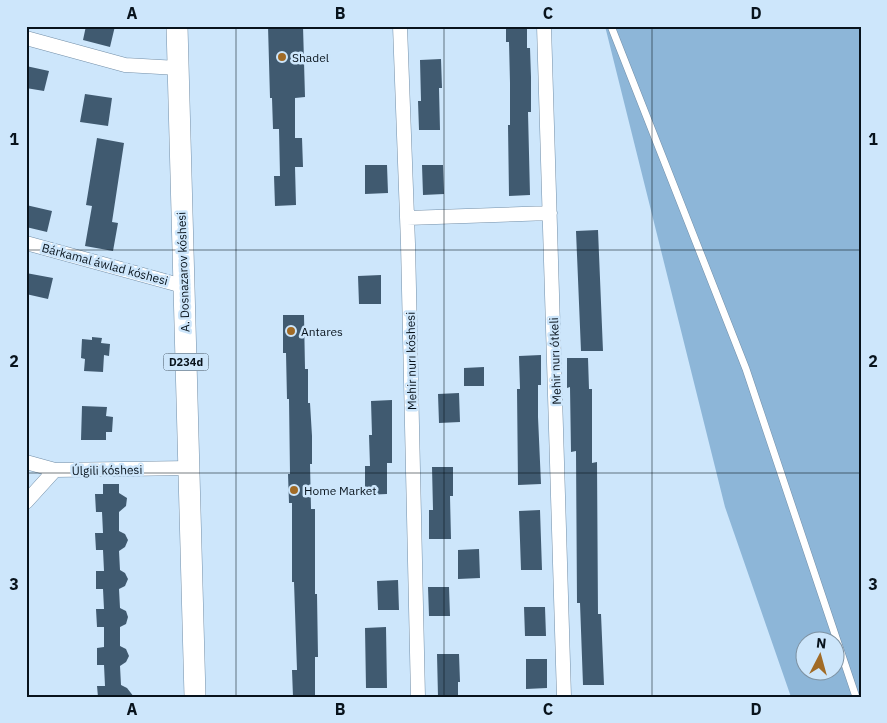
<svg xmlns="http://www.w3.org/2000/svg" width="887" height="723" viewBox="0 0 887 723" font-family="'IBM Plex Sans',sans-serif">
  <rect width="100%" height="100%" fill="#cde6fb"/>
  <!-- green -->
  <path fill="#8db6d8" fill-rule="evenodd" d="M605,26H861V697H791L725,507ZM804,640H834V670H804Z"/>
  <!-- building -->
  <path fill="#405a70" d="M86,26H115L110,47L83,40Z
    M268,26H303L305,97L295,98V138H302L303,167H295L296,205L275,206L274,176H280L279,129H273L272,98H270Z
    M506,26H527V48H530L531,77V112H528L530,195L509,196L508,125H510V83L509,42H506Z
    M441,59L442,88H439L440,130H419L418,101H421L420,60Z
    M26,66L49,71L44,91L26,88Z
    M85,94L112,98L108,126L80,122Z
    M97,138L124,143L112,222L118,223L113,251L85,246L92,206L86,205Z
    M365,165H387L388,193L365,194Z
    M422,165H443L444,194L423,195Z
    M26,205L52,211L47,232L26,227Z
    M598,230L603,351H581L576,231Z
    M26,273L53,278L48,299L26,294Z
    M381,275V304H359L358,276Z
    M283,315H304L305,369H308V403H310L312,436V464H310L311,509H315V594H317L318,657H315V697H293L292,670H297L294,582H292V503H289L288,474H290L289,399H287L286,353H283Z
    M92,337L102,338L101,343L110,344L109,356L104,355L103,372L84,371L85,359L81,358L82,339L92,340Z
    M541,355V385H538V417L541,484L518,485L517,389H520L519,356Z
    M567,358H588L589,389H592V463L597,462L598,614H601L604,685H583L580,603H577L576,451L571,452L570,387L567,388Z
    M484,367V386H464V368Z
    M459,393L460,422L439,423L438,394Z
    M392,400V463H387V494L365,495V466H370L369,435H372L371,401Z
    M82,406L107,407L106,416L113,417L112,432H106V440H81Z
    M432,467H453V496H450L451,539H429V510H433Z
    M103,484H119V493L127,498L126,506L119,512V531L125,534L128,540L125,547L119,551L120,570L125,573L128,579L125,586L119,589L120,608L126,611L128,617L126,624L120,627V646L126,649L129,656L126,662L120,666L121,685L127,688L134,697H98L97,686H105L104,665H97V648L104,647V627H97L96,609H104L103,589H96V571H104L103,550H96L95,533H103L102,512H96L95,494H103Z
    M540,510L542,570H521L519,511Z
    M479,549L480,578L458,579V550Z
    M398,580L399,610H378L377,581Z
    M428,587H449L450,616H429Z
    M524,607H545L546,636H525Z
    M386,627L387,688H366L365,628Z
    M437,654H459L460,682H458V697H438Z
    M526,659H547V688L526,689Z"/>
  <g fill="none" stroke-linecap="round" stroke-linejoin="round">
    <defs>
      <path id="service" d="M611,26L746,369L856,697"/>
      <path id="minor" d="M400,26L408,244L418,697
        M544,26L564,697
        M26,38L125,65L178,68
        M407,218L550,213
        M26,243L183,286
        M26,462L55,470L189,468
        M26,502L55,470"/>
      <path id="primary" d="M177,26L195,697"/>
    </defs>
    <!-- service casing -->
    <use href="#service" stroke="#738fa8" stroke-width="8"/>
    <!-- minor casing -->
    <use href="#minor" stroke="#738fa8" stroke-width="15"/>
    <!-- primary casing -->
    <use href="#primary" stroke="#738fa8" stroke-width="22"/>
    <!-- service -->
    <use href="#service" stroke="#fff" stroke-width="7"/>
    <!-- minor -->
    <use href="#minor" stroke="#fff" stroke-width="14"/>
    <!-- primary -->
    <use href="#primary" stroke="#fff" stroke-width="21"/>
  </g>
  <!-- grid -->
  <path fill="none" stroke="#08131c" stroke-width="1" stroke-opacity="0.55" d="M236,26V697M444,26V697M652,26V697M26,250H861M26,473H861"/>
  <!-- markers -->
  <g fill="#a16b26" stroke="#cde6fb" stroke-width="2">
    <circle cx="282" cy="57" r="5"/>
    <circle cx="291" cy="331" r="5"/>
    <circle cx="294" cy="490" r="5"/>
  </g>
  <g text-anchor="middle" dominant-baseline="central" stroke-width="5" stroke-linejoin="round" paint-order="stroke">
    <!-- shield labels -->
    <rect fill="#cde6fb" stroke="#43525f" stroke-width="1" x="163.5" y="353.5" width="45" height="17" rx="4"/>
    <g font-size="11" font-weight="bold" fill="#08131c">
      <text x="186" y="362">D234d</text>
    </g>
    <!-- poi labels -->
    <g font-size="12" fill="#08131c" stroke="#cde6fb" text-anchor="start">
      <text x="292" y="57">Shadel</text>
      <text x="301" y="331">Antares</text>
      <text x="304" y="490">Home Market</text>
    </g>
    <!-- street labels -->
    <g font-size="12" fill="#08131c" stroke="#cde6fb">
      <text transform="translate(105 264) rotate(15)">Bárkamal áwlad kóshesi</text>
      <text transform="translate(183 272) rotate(-92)">A. Dosnazarov kóshesi</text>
      <text transform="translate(411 361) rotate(-91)">Mehir nurı kóshesi</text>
      <text transform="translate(555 361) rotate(-92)">Mehir nurı ótkeli</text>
      <text transform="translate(107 470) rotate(-1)">Úlgili kóshesi</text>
    </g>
  </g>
  <!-- border -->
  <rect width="887" height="723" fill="none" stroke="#cde6fb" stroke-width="55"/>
  <!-- north arrow -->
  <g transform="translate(820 656) rotate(6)"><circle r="24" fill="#cde6fb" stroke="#7e92a2"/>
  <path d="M0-4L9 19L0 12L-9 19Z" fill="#a16b26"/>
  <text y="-8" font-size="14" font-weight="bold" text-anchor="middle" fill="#08131c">N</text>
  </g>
  <rect x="28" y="28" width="832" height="668" fill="none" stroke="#08131c" stroke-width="2"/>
  <g font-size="16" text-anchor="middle" font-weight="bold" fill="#08131c">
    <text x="132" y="19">A</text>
    <text x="340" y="19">B</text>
    <text x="548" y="19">C</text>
    <text x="756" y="19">D</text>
    <text x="14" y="145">1</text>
    <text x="873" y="145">1</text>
    <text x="14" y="367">2</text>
    <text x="873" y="367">2</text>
    <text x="14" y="590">3</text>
    <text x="873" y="590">3</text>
    <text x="132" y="715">A</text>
    <text x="340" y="715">B</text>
    <text x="548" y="715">C</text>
    <text x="756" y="715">D</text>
  </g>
</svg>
